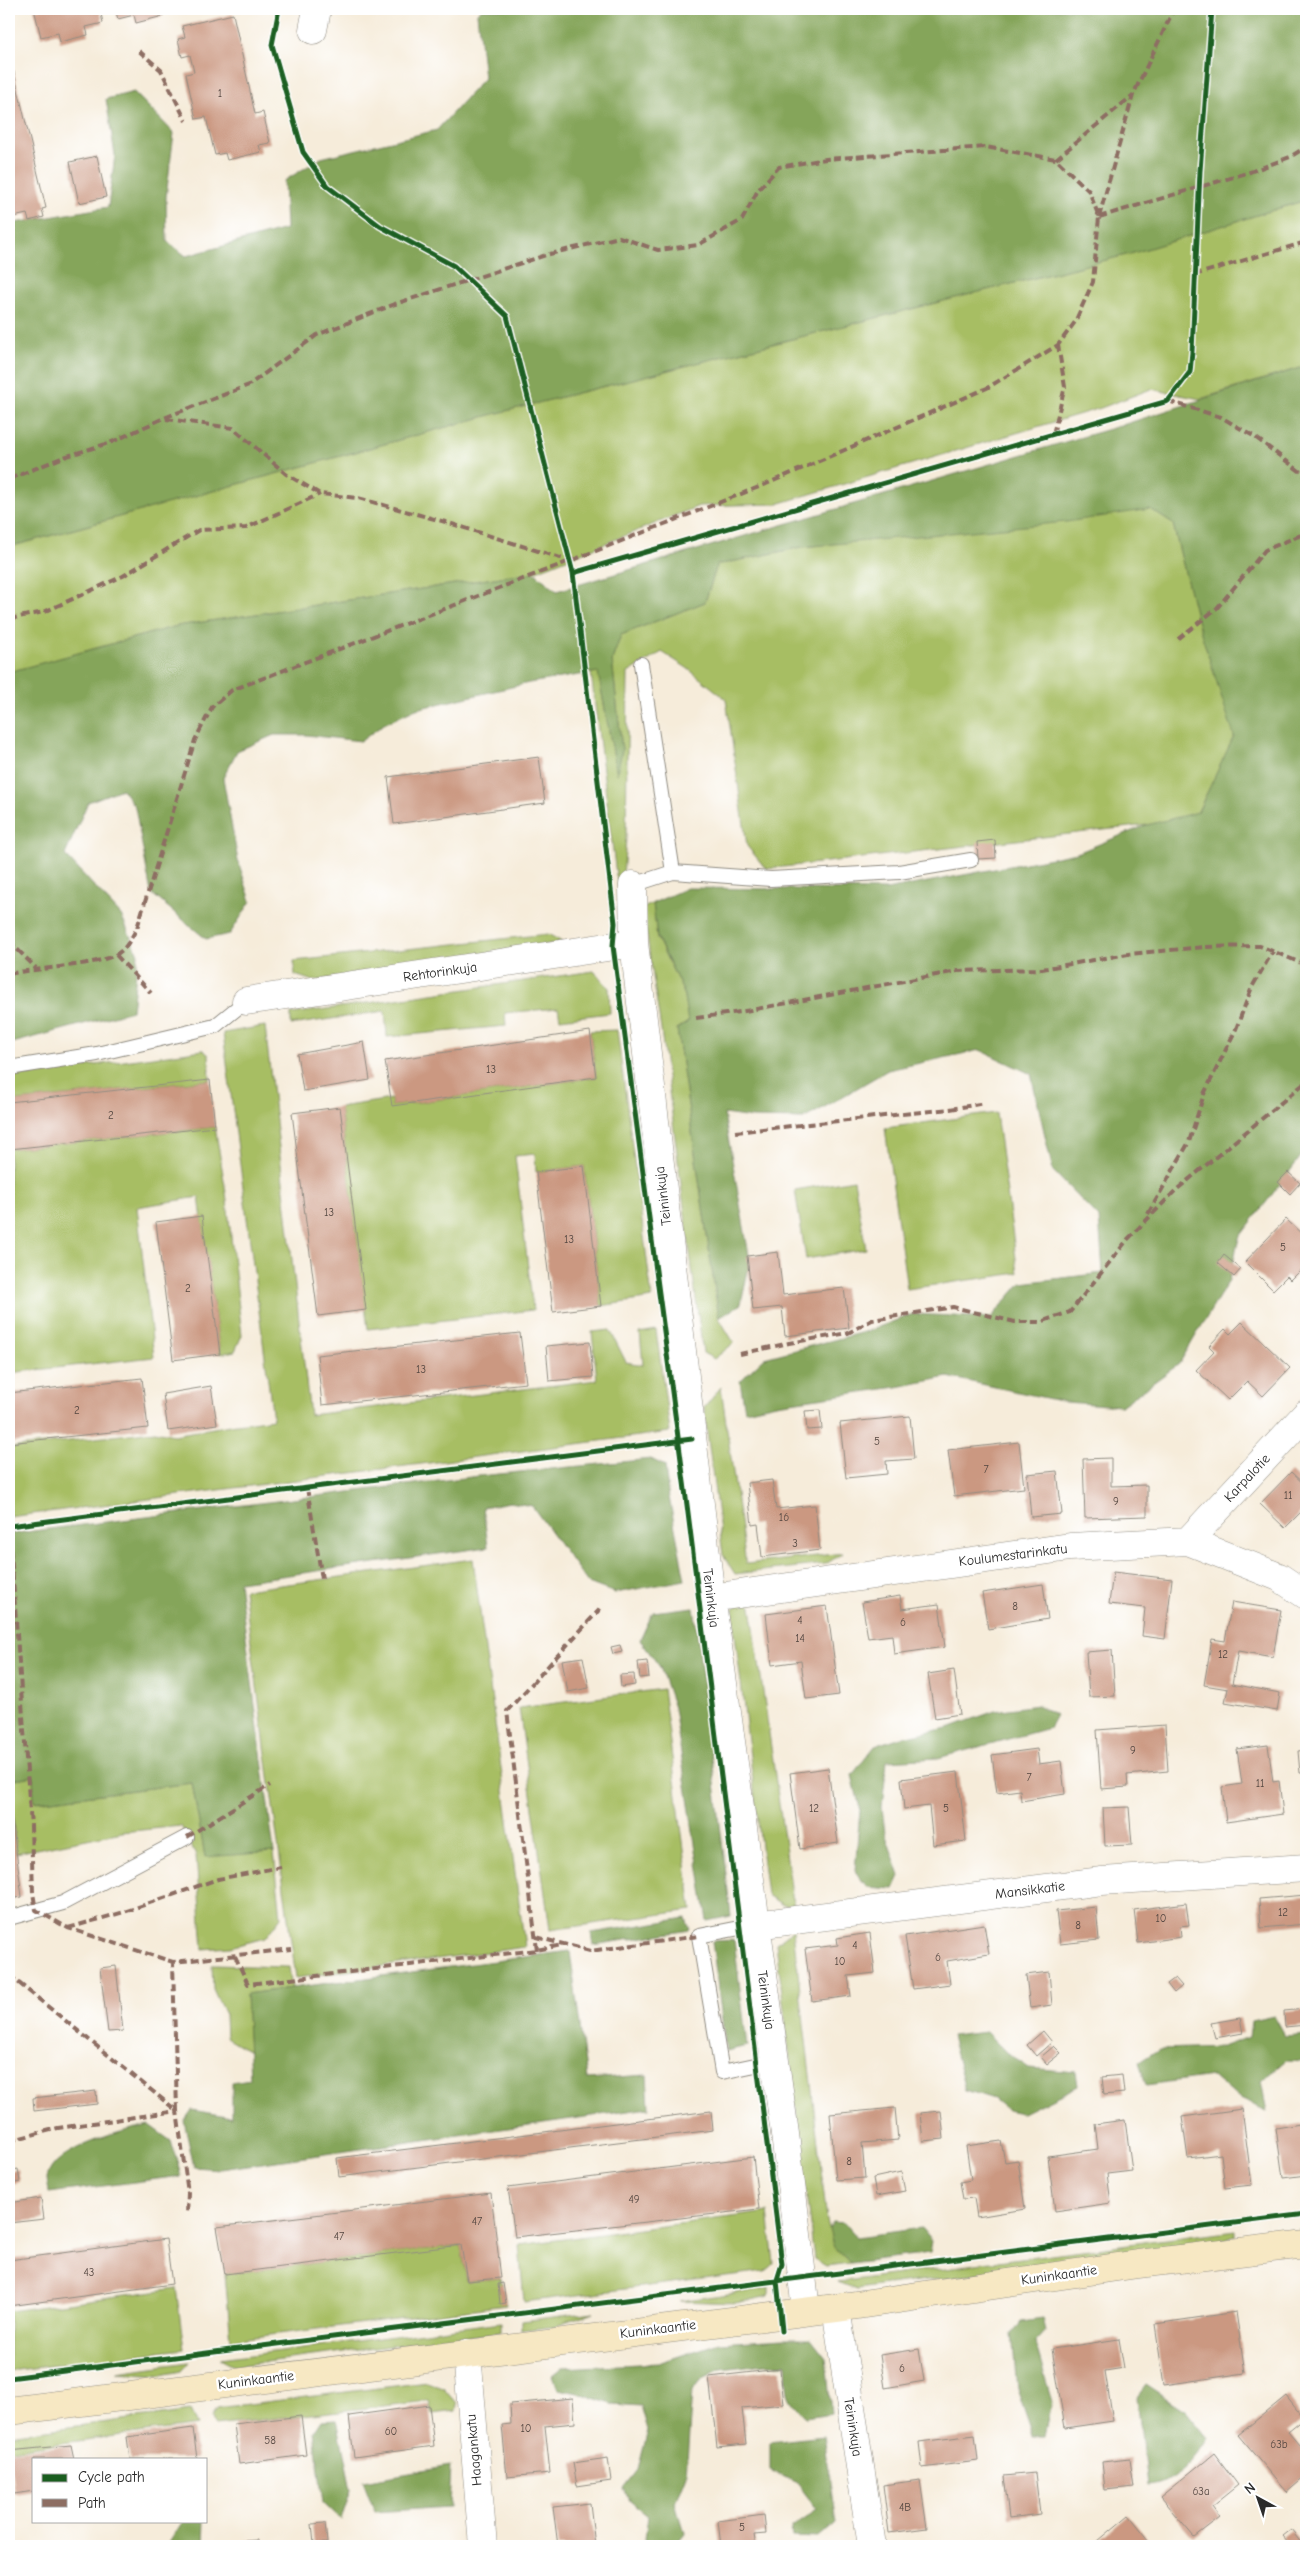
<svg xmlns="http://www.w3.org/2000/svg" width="1315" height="2555" viewBox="0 0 1315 2555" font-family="'Comic Neue',sans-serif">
  <rect width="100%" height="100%" fill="#fff"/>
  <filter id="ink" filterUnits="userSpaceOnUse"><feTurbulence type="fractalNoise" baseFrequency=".02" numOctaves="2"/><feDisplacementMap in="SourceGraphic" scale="10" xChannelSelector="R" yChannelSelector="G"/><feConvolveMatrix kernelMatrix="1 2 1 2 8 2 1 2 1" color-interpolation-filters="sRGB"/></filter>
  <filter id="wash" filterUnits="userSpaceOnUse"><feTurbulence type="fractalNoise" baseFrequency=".0096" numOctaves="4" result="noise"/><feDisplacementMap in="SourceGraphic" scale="20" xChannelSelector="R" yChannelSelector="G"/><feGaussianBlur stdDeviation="1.12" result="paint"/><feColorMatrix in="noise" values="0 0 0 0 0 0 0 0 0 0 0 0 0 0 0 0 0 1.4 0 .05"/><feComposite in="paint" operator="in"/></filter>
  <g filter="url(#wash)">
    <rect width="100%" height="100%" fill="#f6ecda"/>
    <!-- green -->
    <path fill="#a7be64" stroke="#697448" d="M1306,200V366L1200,399L1151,389L1101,408L777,504L699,506L534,572L177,626L9,672V547L490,415L1130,254Z
      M1150,509L1173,524L1197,620L1235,736L1198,811L1199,819L766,869L747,846L726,699L687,668L662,652L628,673L626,838L621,900L616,875L591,673L598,672L617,773L622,750L612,660L621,635L705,602L717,565L802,547Z
      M653,903L657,938L683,991L689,1022L677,1029L719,1318L734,1343L714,1359L703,1353L661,1030L647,936L640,910Z
      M548,934L562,942L313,981L295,975L294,961Z
      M594,971L609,988L610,1013L560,1019L558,1008L505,1013L506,1026L387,1037L385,1011L291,1025V1014Z
      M265,1026L310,1415L597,1380L592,1332L610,1330L626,1362L643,1365L640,1333L656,1330L670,1432L9,1517V1448L155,1431L174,1435L230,1425L273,1419L223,1033Z
      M617,1030L652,1298L601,1306L584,1166L536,1172L535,1154L515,1156L533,1310L368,1329L340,1107L391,1099L392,1106L596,1077L590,1031Z
      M203,1050L209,1055L210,1080L9,1102V1077Z
      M996,1113L1018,1273L907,1289L885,1128Z
      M215,1127L226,1192L242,1335L235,1351L220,1354L199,1197L137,1207L154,1357L9,1373V1149Z
      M854,1180L866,1249L806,1259L795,1190Z
      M721,1387L746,1564L843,1553L826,1564L735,1574L723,1555L704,1408Z
      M473,1559L525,1947L296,1978L244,1590Z
      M749,1600L751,1607L794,1908L783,1905L767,1895L732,1610L742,1601Z
      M663,1689L692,1910L550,1930L519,1708Z
      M33,1776L35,1802L192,1783L205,1856L274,1852L281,1917L265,1938L230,1947L203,1949L196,1855L181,1826L122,1832L16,1853L9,1780Z
      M793,1930L827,2220L833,2245L850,2263L826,2266L814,2259L776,1943Z
      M212,1965L289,1967L292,1988L246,1994L249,2051L226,2037L225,2015L213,1989Z
      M768,2212L774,2263L765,2271L524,2302L519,2245Z
      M1235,2230V2236L1218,2243L856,2289L838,2282Z
      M461,2245L467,2281L501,2278L506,2305L231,2340L225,2274Z
      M176,2288L184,2349L9,2371V2311Z
      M769,2288V2296L736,2303L680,2301Z
      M593,2312L552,2327L521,2330V2321Z
      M501,2322V2332L234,2366L220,2359Z
      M189,2362L181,2371L161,2375L116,2372Z
      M427,2382L443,2388L457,2404L456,2411L432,2414L429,2401L214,2425L212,2417L217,2408Z
      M191,2411L198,2425L9,2450V2435Z"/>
    <!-- forest -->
    <path fill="#85a55a" stroke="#586842" d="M482,9H1306V200L1130,254L490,415L9,547V224L108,207L115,155L106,99L134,92L174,133L166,197L167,241L186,256L286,229L284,181L321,158L437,130L484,78L477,13Z
      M1306,366V1150L1239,1238L1229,1280L1179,1364L1121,1406L1065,1402L948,1377L897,1387L776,1404L745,1411L740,1381L764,1358L868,1331L913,1314L991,1318L1021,1283L1103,1273L1099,1218L1053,1171L1031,1074L980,1050L888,1070L804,1119L752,1118L724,1114L750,1261L741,1304L719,1318L677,1029L688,1022L683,991L657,937L653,903L687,888L886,890L1077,853L1147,825L1198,812L1234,736L1197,620L1173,524L1150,509L1066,522L802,547L717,565L705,602L621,635L612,660L622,750L617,774L598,672L529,683L416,709L384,724L361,741L306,735H274L237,751L223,778L238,861L251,901L230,934L206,939L151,893L135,807L122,789L88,802L65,855L121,915L138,954L132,1011L9,1044V672L177,626L534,572L557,591L1116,427Z
      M651,1459L665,1466L668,1492L685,1580L615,1593L588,1583L532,1506L510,1502L483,1507L488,1547L239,1582L274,1852L205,1857L192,1783L34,1802L33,1776L9,1780V1534L479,1476Z
      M694,1607L731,1916L707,1921L674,1708L660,1667L640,1640L653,1612Z
      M1037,1705L1056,1715L1049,1728L938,1758L887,1761L882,1807L885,1833L900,1876L894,1889L867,1887L855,1871L860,1809L852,1775L875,1746L901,1737L948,1728L995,1711Z
      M686,1918L690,1930L593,1945L591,1933Z
      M734,1940L747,2046L726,2051L712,1941Z
      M570,1951L587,2079L647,2075L649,2108L220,2169L194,2167L184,2121L192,2110L232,2117V2082L250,2079L246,1994Z
      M1274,2016L1285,2036L1306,2034V2061L1286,2060L1261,2081L1267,2111L1238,2098L1213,2076L1146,2085L1139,2062L1159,2049L1222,2047L1249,2037L1251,2021Z
      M986,2032L1007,2053L1029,2068L1076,2072L1078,2086L1023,2113L1007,2110L994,2099L965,2090L951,2036Z
      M149,2125L171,2141L181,2176L49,2193C49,2189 47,2182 47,2178C53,2147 123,2131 149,2125Z
      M833,2222L844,2223L856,2237L921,2228L932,2241L930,2253L850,2263L833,2245L829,2229Z
      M1043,2318L1046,2331L1035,2343L1052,2401L1045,2436H1033L1017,2389L1012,2334L1021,2321Z
      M784,2339H811L826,2358L831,2413L806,2417C783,2396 788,2392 786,2364H765L721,2369L703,2378L692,2391L686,2474L675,2502L684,2533L673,2546H649L645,2539L648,2516L629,2501L624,2488L638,2470L648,2430L641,2406L611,2404L583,2394L558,2389L553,2375L562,2368L658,2363L719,2343Z
      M1146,2385L1186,2411L1208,2438C1195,2460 1174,2485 1147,2486L1137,2397Z
      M337,2419L351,2489L341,2520L323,2503L314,2432L322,2420Z
      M823,2436L836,2523L819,2538L792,2537L791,2527L817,2509L797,2483L770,2470V2442Z
      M451,2466L449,2507L375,2512L363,2481Z
      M183,2521H204L203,2546H167Z"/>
    <g id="blocks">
      <!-- building -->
      <path fill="#cb9881" d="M34,9H100L103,23L86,27L88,35L60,42L58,33L41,37Z
        M115,9H162L163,16L136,23L134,15L118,19Z
        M233,14L255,114L263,112L270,143L259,145L261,152L227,160L225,153L215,155L206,117L196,119L186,74L194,72L190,55L182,57L178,39L185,37L182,26Z
        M11,60L46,208L42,209L44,217L29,221L27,214L9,218V61Z
        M97,156L106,197L79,203L70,162Z
        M539,757L545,803L394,824L388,777Z
        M995,840L996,858L978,859L977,842Z
        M590,1031L596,1077L392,1106L385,1061Z
        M364,1042L370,1080L303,1091L297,1054Z
        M210,1080L215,1127L10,1149L9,1102Z
        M340,1107L366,1310L318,1316L292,1113Z
        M584,1166L601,1306L553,1312L536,1172Z
        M1288,1172L1300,1183L1290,1194L1278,1182Z
        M202,1216L220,1354L173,1360L156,1222Z
        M1286,1219L1306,1238V1256L1301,1261L1306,1265L1291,1280L1287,1276L1273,1290L1245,1262Z
        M778,1252L783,1295L844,1288L849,1328L785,1336L782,1307L753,1310L747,1256Z
        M1224,1255L1241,1269L1234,1277L1218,1263Z
        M1242,1322L1290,1368L1263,1396L1247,1381L1228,1400L1196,1370L1214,1351L1209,1346L1225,1329L1230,1334Z
        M520,1333L526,1383L322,1405L317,1355Z
        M590,1342L593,1377L549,1381L546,1346Z
        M142,1378L148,1428L9,1443V1393Z
        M211,1386L217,1424L168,1431L163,1394Z
        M820,1410L822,1429L807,1430L805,1411Z
        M910,1416L914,1459L886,1461L887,1474L846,1478L840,1423Z
        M1019,1442L1024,1488L954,1496L948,1450Z
        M1111,1458V1486L1147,1485V1516L1085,1518L1083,1459Z
        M1057,1471L1062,1514L1031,1517L1027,1474Z
        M1291,1472L1306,1486V1507L1285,1528L1260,1504Z
        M772,1480L776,1509L815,1505L820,1550L762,1557L758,1524L752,1525L747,1483Z
        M1113,1572L1172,1579L1165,1639L1142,1636L1145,1608L1109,1604Z
        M1043,1584L1048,1619L988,1629L982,1593Z
        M900,1596L902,1609L939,1604L945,1647L894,1654L892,1635L868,1638L862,1602Z
        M1232,1602L1281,1610L1273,1657L1238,1651L1232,1684L1280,1693L1277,1711L1225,1702L1228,1689L1204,1685L1212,1639L1225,1641Z
        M827,1606L839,1695L806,1699L801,1661L772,1665L766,1614Z
        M620,1645L622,1652L613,1654L611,1647Z
        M1112,1650L1115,1696L1089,1697L1086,1652Z
        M583,1657L589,1688L568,1692L562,1660Z
        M647,1661L649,1677L640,1678L638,1662Z
        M954,1670L960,1714L935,1718L928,1674Z
        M634,1674L635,1685L621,1687L620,1675Z
        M1165,1725L1168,1771L1127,1775L1128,1787L1101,1789L1097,1730Z
        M1268,1745L1273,1782L1279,1781L1283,1814L1226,1822L1222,1787L1242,1784L1237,1749Z
        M1037,1749L1039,1764L1061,1761L1065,1794L1021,1801L1020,1790L997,1793L992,1755Z
        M1306,1750V1773H1300L1298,1751Z
        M828,1768L838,1843L800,1849L790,1773Z
        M958,1772L966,1841L933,1845L929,1806L904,1809L901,1779Z
        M10,1803L22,1897L9,1899V1804Z
        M1129,1807L1132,1845L1105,1846L1103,1808Z
        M1306,1895V1924L1261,1928L1259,1899Z
        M1186,1903L1189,1925L1180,1926L1181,1937L1138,1943L1134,1910Z
        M1096,1907L1099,1940L1060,1944L1056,1911Z
        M984,1924L989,1954L947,1961L950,1984L913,1989L905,1936Z
        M870,1933L875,1973L848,1976L851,1996L812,2001L805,1949L838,1945L837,1938Z
        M116,1966L123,2031L108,2032L100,1968Z
        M1049,1972L1052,2005L1030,2008L1026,1975Z
        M1175,1978L1182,1986L1174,1993L1167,1984Z
        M1306,2009V2025L1285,2027L1284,2011Z
        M1240,2018L1243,2033L1215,2038L1211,2023Z
        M1043,2031L1052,2042L1036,2056L1027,2045Z
        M1054,2046L1061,2053L1047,2064L1041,2057Z
        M1122,2075L1124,2093L1104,2095L1102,2077Z
        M96,2091L97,2104L34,2111L33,2098Z
        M895,2108L898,2140L862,2143L865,2178L836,2180L830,2114Z
        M1242,2109L1252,2185L1225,2188L1221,2154L1188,2158L1182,2117Z
        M711,2111L713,2130L339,2177L337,2158Z
        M941,2111L944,2139L923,2141L920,2113Z
        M1125,2120L1132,2171L1107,2174L1111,2203L1055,2211L1048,2156L1098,2149L1095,2124Z
        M1306,2123V2175L1283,2178L1276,2128Z
        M1001,2141L1005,2162L1018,2160L1025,2209L977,2217L974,2198L963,2199L960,2182L971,2180L966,2146Z
        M753,2157L759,2209L515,2237L508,2188Z
        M18,2169L20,2182L9,2184V2171Z
        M901,2172L905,2191L876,2196L873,2178Z
        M491,2193L501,2278L467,2281L461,2245L225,2274L217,2227Z
        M41,2198L44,2219L9,2223V2203Z
        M166,2239L172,2284L9,2306V2260Z
        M503,2283L506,2303L500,2304L498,2284Z
        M1236,2312L1245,2373L1164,2385L1155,2324Z
        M1119,2339L1124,2368L1105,2371L1113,2421L1065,2428L1052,2349Z
        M919,2349L924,2381L885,2388L880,2355Z
        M780,2369L784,2404L742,2408L746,2444L717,2447L709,2377Z
        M1286,2396L1304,2419L1288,2432L1306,2453V2475L1286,2492L1238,2435Z
        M573,2398L575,2423L545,2426L550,2473L507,2477L502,2425L511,2424L510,2404Z
        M429,2405L434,2446L354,2457L349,2416Z
        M301,2416L306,2455L239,2464L234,2424Z
        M193,2428L197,2459H130L127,2437Z
        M975,2435L978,2461L922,2468L919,2442Z
        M71,2445L74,2459H34V2491L14,2494L9,2451Z
        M1214,2453L1238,2485L1212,2506L1220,2517L1194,2537L1160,2497Z
        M608,2458L611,2481L577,2486L573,2463Z
        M1130,2459L1134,2487L1105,2490L1102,2462Z
        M1035,2473L1040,2514L1009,2518L1004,2476Z
        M920,2480L927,2528L889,2533L883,2485Z
        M590,2503L595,2546H558L553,2507Z
        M764,2515L766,2534L754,2535L756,2546H721L718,2521Z
        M1129,2515L1154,2546H1103L1098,2541Z
        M325,2523L327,2543L314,2544L312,2524Z
        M1291,2530L1302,2544L1299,2546H1290L1282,2537Z
        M257,2540L258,2546H214V2543Z"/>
    </g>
  </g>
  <g filter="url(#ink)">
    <use href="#blocks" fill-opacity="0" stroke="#908c82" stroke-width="1"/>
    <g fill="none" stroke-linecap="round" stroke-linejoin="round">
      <defs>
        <path id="lane" d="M641,664L673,872
          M633,885L673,872L771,879L899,872L971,860
          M9,1068L97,1054L215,1026L246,1001
          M9,1918L63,1903L187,1837
          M755,1925L699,1936L722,2072L774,2061"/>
        <path id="street" d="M313,30L317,9
          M633,885L634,943L710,1589L785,2134L806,2310
          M246,1001L634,943
          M1188,1541L1306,1414
          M711,1598L1070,1547L1188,1541L1279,1577L1306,1595
          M755,1925L1102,1881L1306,1868
          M836,2308L872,2546
          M467,2353L483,2546"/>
        <path id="secondary" d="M9,2411L836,2308L1138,2264L1306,2244"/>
      </defs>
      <!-- lane casing -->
      <use href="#lane" stroke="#908c82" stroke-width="16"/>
      <!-- street casing -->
      <use href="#street" stroke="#908c82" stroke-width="29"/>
      <!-- secondary casing -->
      <use href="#secondary" stroke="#908c82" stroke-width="29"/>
      <!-- lane -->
      <use href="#lane" stroke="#fff" stroke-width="14"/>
      <!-- street -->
      <use href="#street" stroke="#fff" stroke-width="28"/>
      <!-- secondary -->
      <use href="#secondary" stroke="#f7e8c3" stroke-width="28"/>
      <!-- quiet -->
      <path stroke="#8d6e63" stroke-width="4" stroke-dasharray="8 4" stroke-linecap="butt" d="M139,51L161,70L186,121
        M1056,159L1133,95
        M1099,217L1133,95L1174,9
        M1099,217L1250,172L1290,157L1306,147
        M1194,275L1306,242
        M1168,401L1221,417L1255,437L1306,476
        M166,419L233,428L286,474L320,494L358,498L449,523L570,561
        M1053,434L1065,387L1058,345
        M9,479L64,457L112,442L164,418L249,385L317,335L395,304L546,255L619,237L658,250L698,245L742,220L758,190L779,167L826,159L985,147L1056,159L1089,191L1099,217L1093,282L1075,322L1058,345L987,388L764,485L570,561L232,690L212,707L195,740L137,928C131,938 126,950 115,955C95,966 35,968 9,974
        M9,619L44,612L123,576L199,530L246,528L320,494
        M1178,639L1217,608L1265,550L1306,533
        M9,941L36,968
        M116,955L151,993
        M696,1018L740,1012L957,971L1042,969L1128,954L1204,947L1260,946L1306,965
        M735,1132L950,1109L985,1103
        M1148,1214L1189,1142L1204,1094L1236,1029L1252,987L1273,951
        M740,1354L789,1343L848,1333L872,1320L953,1307L1015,1322H1040L1070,1312L1128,1239L1175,1191L1306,1082
        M307,1488L322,1579
        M9,1525L31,1826L33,1893L36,1910L68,1928L173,1962L292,1949
        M187,1837L270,1785
        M68,1928L124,1912L218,1879L281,1867
        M536,1937L590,1951L699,1936
        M537,1950L507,1711L600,1609
        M235,1956L248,1984L537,1950L562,1945
        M9,1975L177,2111L173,1962
        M9,2141L58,2128L177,2111L188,2193L187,2214"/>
      <defs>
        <path id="cycleway" d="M279,9L272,45L303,152L327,186L380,226L454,266L507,316L573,573L615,923L613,946C673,1385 728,1824 782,2264L777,2280L782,2331
          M573,573L1168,401L1190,372L1192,352L1200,171L1212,9
          M9,1526L692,1439
          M9,2378C441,2323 873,2266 1306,2214"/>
      </defs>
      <!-- cycleway casing -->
      <use href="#cycleway" stroke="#fff" stroke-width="8"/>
      <!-- cycleway -->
      <use href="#cycleway" stroke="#1b5e20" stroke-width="5"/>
    </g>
  </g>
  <g text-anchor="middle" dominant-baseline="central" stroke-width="5" stroke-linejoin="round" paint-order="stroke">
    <!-- number labels -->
    <g font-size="11" fill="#534640">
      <text x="220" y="93">1</text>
      <text x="491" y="1069">13</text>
      <text x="111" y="1115">2</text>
      <text x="329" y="1212">13</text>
      <text x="569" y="1239">13</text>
      <text x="1283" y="1247">5</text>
      <text x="188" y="1288">2</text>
      <text x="421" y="1369">13</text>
      <text x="77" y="1410">2</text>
      <text x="877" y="1441">5</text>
      <text x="986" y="1469">7</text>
      <text x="1288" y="1495">11</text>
      <text x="1116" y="1501">9</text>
      <text x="784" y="1517">16</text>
      <text x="795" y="1543">3</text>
      <text x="1015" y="1606">8</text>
      <text x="800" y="1620">4</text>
      <text x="903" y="1622">6</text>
      <text x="800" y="1638">14</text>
      <text x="1223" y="1654">12</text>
      <text x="1133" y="1750">9</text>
      <text x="1029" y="1777">7</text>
      <text x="1260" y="1783">11</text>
      <text x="814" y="1808">12</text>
      <text x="946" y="1808">5</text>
      <text x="1283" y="1912">12</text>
      <text x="1161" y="1918">10</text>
      <text x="1078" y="1925">8</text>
      <text x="855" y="1945">4</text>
      <text x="938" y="1957">6</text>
      <text x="840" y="1961">10</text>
      <text x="849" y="2161">8</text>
      <text x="634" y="2199">49</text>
      <text x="477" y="2221">47</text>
      <text x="339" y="2236">47</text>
      <text x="89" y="2272">43</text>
      <text x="902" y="2368">6</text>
      <text x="526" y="2428">10</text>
      <text x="391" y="2431">60</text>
      <text x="270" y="2440">58</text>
      <text x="1279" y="2444">63b</text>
      <text x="1201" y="2491">63a</text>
      <text x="905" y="2507">4B</text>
      <text x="742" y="2527">5</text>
    </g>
    <!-- street labels -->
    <g font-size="14" fill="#2b2b2b" stroke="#fff">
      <text transform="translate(440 972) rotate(-8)">Rehtorinkuja</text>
      <text transform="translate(663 1196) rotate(-97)">Teininkuja</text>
      <text transform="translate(1247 1478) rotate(-47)">Karpalotie</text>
      <text transform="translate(1013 1555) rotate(-7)">Koulumestarinkatu</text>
      <text transform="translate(711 1598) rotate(83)">Teininkuja</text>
      <text transform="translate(1030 1890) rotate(-7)">Mansikkatie</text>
      <text transform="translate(766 2000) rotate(82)">Teininkuja</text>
      <text transform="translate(1059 2275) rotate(-8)">Kuninkaantie</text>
      <text transform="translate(658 2329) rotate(-7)">Kuninkaantie</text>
      <text transform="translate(256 2380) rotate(-7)">Kuninkaantie</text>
      <text transform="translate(853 2427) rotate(81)">Teininkuja</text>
      <text transform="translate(474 2450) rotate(-95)">Haagankatu</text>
    </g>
  </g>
  <!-- margin -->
  <rect width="1315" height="2555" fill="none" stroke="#fff" stroke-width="30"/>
  <!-- legend -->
  <rect x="32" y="2458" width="175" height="65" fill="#ffffff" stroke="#aaaaaa"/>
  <rect x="42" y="2474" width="25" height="8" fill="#1b5e20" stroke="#aaaaaa"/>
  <text x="78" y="2482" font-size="15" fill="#2b2b2b">Cycle path</text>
  <rect x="42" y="2499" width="25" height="8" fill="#8d6e63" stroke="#aaaaaa"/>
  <text x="78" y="2508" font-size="15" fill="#2b2b2b">Path</text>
  <!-- north arrow -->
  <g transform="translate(1258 2498) rotate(320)" stroke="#ffffff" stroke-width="4" paint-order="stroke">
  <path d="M0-4L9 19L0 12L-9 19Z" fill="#2b2b2b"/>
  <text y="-8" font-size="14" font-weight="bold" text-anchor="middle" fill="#2b2b2b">N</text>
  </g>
</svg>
